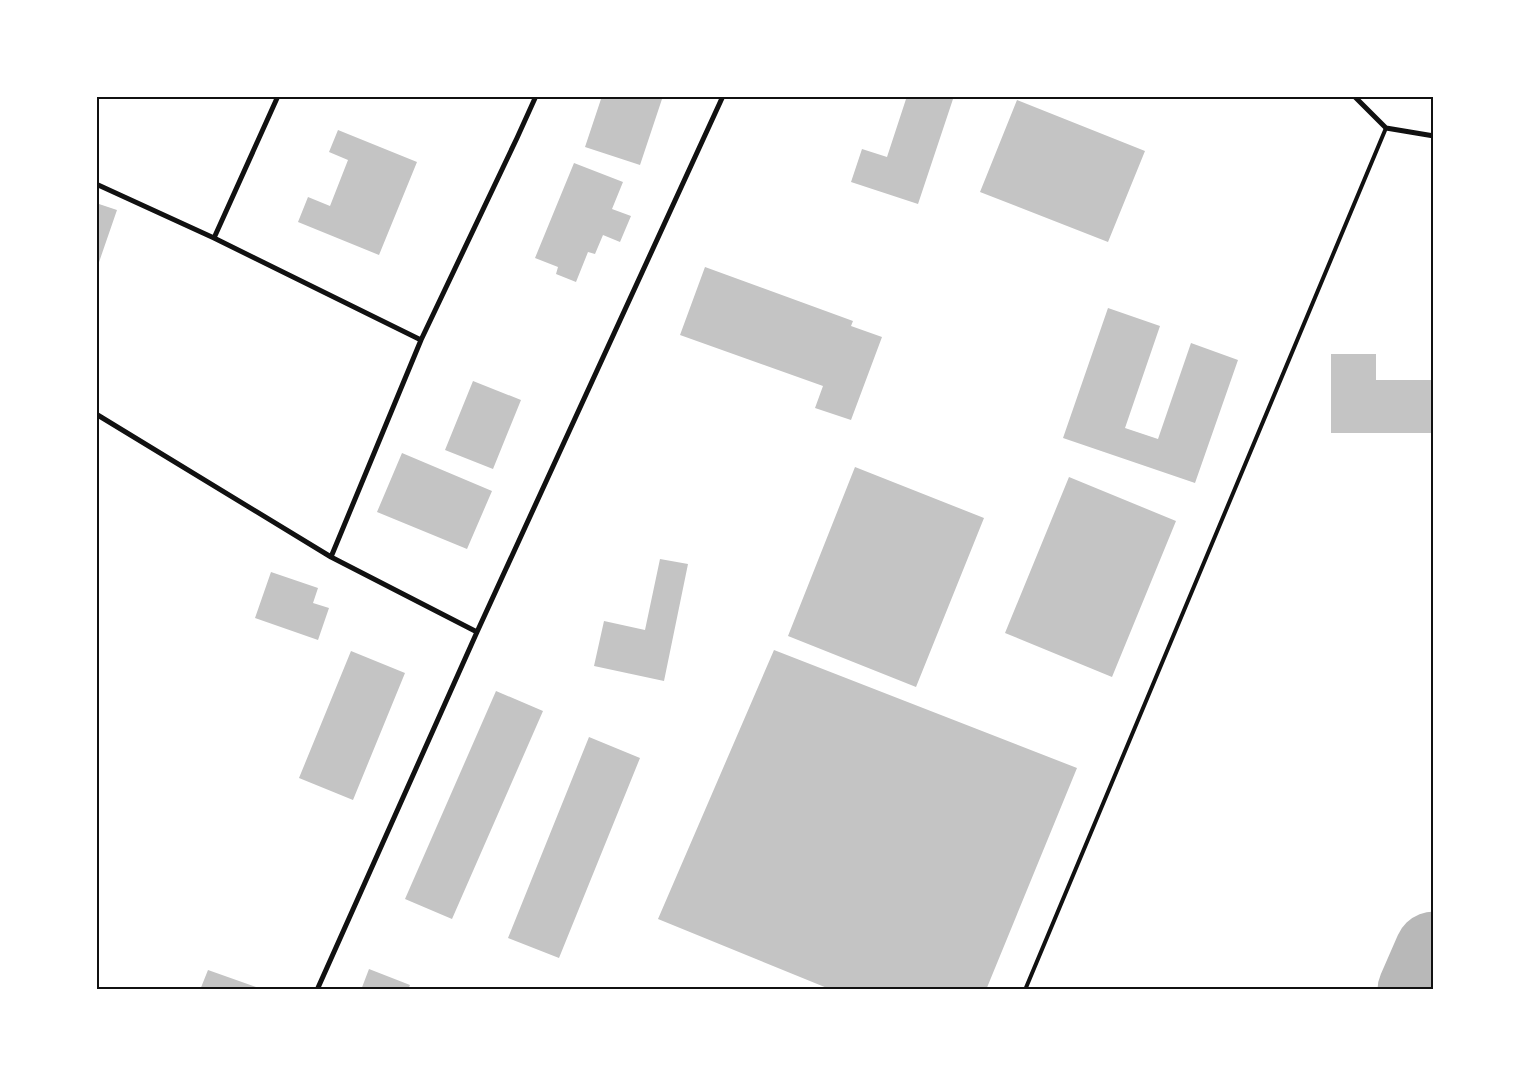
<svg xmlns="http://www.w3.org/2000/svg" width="1530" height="1086" viewBox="0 0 1530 1086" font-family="'IBM Plex Sans',sans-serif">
  <rect width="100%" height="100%" fill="#fff"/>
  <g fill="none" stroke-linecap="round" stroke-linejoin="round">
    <!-- taxiway -->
    <path stroke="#b8b8b8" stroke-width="79" d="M1417,990L1434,951"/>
  </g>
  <!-- building -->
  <path fill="#c4c4c4" d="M602,96H663L640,165L585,147Z
    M907,96H954L918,204L851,182L862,149L887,157Z
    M1017,100L1145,151L1108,242L980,192Z
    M338,130L417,162L379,255L298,222L308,197L330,206L348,160L329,152Z
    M574,163L623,182L612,209L631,216L620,242L603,235L595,254L588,252L576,282L556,274L558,267L535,258Z
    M96,203L117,210L97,268H96Z
    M705,267L853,321L851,326L882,337L851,420L815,408L823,386L680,335Z
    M1108,308L1160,326L1125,428L1158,439L1191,343L1238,360L1195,483L1063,438Z
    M1331,354H1376V380H1434V433H1331Z
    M473,381L521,400L493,469L445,450Z
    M402,453L492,491L467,549L377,512Z
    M855,467L984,518L916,687L788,636Z
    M1069,477L1176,521L1112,677L1005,633Z
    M660,559L688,564L664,681L594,666L604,621L645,630Z
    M271,572L318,588L313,603L329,608L318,640L255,618Z
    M774,650L1077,768L986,990H832L658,919Z
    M351,651L405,673L353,800L299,778Z
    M496,691L543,711L452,919L405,899Z
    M589,737L640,758L559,958L508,938Z
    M369,969L410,985L408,990H361Z
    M208,970L256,987L255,990H200Z"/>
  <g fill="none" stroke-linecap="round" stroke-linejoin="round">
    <!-- service -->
    <path stroke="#111" stroke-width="4" d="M1025,990L1386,128"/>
    <!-- minor -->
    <path stroke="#111" stroke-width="5" d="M1354,96L1386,128L1434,136
      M96,184L214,238L421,340
      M214,238L278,96
      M96,414L331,557L477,632
      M331,557L421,340L517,138L536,96
      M317,990L477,632L723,96"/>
  </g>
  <!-- border -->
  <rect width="1530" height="1086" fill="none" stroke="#ffffff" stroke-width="195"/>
  <rect x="98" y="98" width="1334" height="890" fill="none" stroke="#111" stroke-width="2"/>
</svg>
